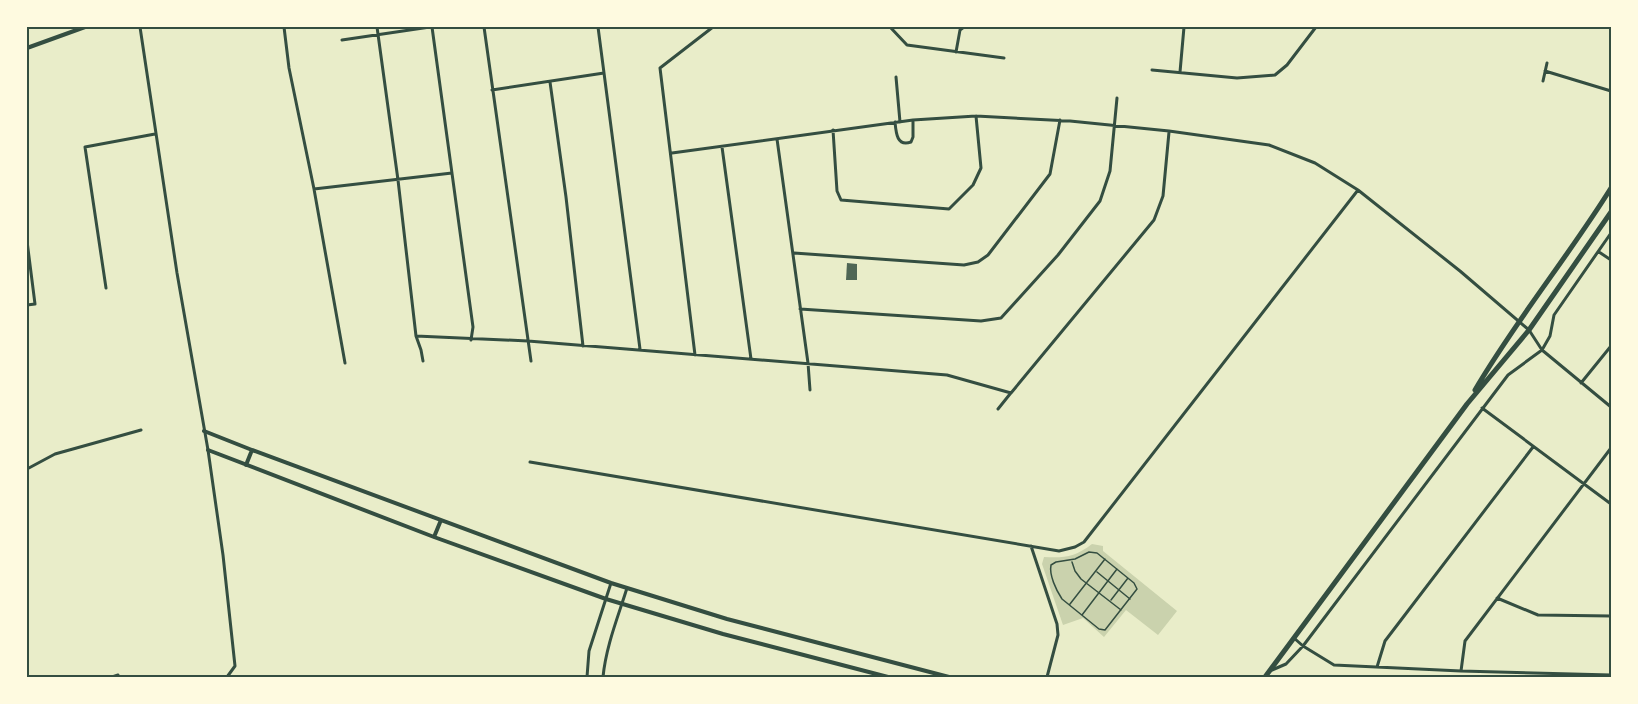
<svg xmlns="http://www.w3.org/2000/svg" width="1638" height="704" viewBox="0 0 1638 704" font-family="'Work Sans',sans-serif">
  <rect width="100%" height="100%" fill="#e9edc9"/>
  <!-- green -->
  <path fill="#cad2ad" d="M1092,544L1103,546V551L1177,611L1158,635L1126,610L1104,637L1083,618L1063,625L1042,564L1044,557C1065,558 1075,557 1092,544Z"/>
  <!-- building -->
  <path fill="#4f6655" d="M847,263L857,264V280H846Z"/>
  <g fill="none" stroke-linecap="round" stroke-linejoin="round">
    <!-- service -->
    <path stroke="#344e41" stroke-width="1.5" d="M1089,552L1097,553L1134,583L1137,589L1105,630L1099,629L1062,599C1056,590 1049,575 1051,565L1056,562L1075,559Z
      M1072,562L1075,571L1081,579L1121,610
      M1097,572L1130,599
      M1111,600L1128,578
      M1070,604L1105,559
      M1082,615L1117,569"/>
    <!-- minor -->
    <path stroke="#344e41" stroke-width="3" d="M140,27L177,273L208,450L223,555L235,666L227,677
      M284,27L289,68L314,189L345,363
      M377,27L398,180L416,336L421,350L423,361
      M432,27L473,327L471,340
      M484,27L531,361
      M598,27L640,349
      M890,27L907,45L1004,58
      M342,40L430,27
      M956,52L960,30L964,27
      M1152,70L1237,78L1275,75L1287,65L1316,27
      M1545,71L1611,91
      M1180,72L1184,27
      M896,77L900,122
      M1543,81L1547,63
      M550,82L566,197L583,346
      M492,90L604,73
      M895,122C896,133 897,147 911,142L913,137V120
      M833,130L837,191L841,200L949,209L973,185L981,168L976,116
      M777,139L808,363L810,390
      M722,147L751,359
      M672,153L913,120L976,116L1070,121L1169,131L1269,145L1315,163L1358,190L1460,271L1529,330L1542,350L1611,407
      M314,189L452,173
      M27,241L35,304L27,305
      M1599,252L1611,260
      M794,253L964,265L978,262L988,255L1050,174L1060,120
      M106,288L85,147L155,134
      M800,309L981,321L1001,318L1058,255L1100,201L1110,171L1117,98
      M416,336L528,341L947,375L1011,393L1154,220L1163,196L1169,132
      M695,355L660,68L713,27
      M1581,383L1611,346
      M1482,408L1611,504
      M998,409L1010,394
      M530,462L1059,551L1075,547L1084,542L1358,190
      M27,469L55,454L141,430
      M1031,546L1057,624L1058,635L1047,677
      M1497,598L1538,615L1611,616
      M1294,638L1303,646L1334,665L1461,671L1611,675
      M1377,667L1385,641L1533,447
      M1272,670L1286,664L1303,646L1508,375L1542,350L1550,336L1554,315L1611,233
      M1461,671L1465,641L1611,448
      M112,677L118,675
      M587,677L589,651L611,583
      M603,677C606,646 618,617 627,588"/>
    <!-- tertiary -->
    <path stroke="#344e41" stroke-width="4" d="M27,48L85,27
      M204,431L252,450L611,583L727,619L949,677
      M208,450L434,537L606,599L723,634L888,677
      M246,465L252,450
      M434,537L441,520"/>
    <!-- primary -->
    <path stroke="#344e41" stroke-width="5" d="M1475,390C1516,320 1568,257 1611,188
      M1265,677L1467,404L1529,330L1611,212"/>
  </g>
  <!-- border -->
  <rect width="1638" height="704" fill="none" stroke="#fefae0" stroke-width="57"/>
  <rect x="28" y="28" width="1582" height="648" fill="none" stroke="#344e41" stroke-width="2"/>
</svg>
